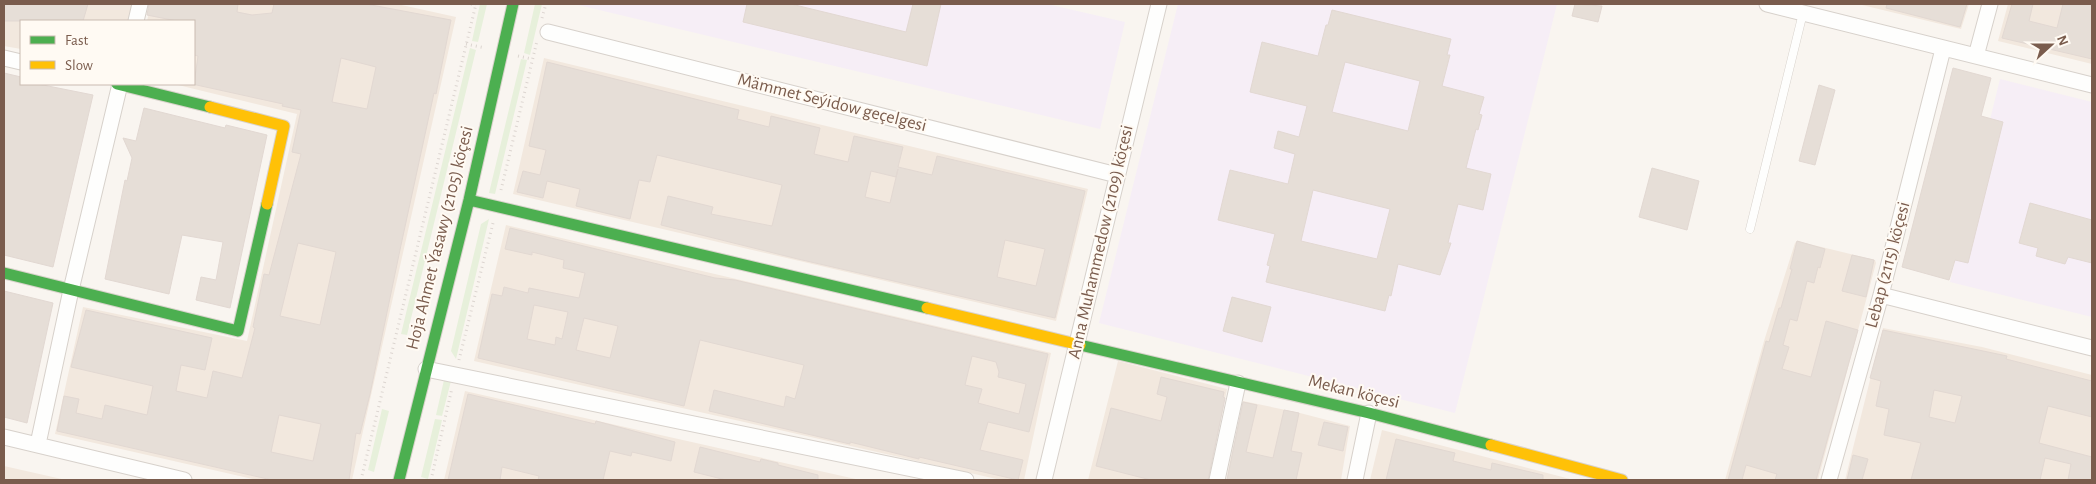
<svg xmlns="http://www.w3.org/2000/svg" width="2096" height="484" viewBox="0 0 2096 484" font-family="'Alegreya Sans',sans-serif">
  <rect width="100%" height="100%" fill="#f9f5f0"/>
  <!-- residential -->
  <path fill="#f2e8de" d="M4,4H133L129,21H21V49L4,46Z
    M151,4H397L456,17L352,480H257L55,434L83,307L247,341L297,114L174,84H194V21H147Z
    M1858,4H1969L1961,29Z
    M2008,4H2092V64L1998,41Z
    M544,58L1088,189L1056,321L513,194Z
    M506,225L1051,353L1024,480H1001L474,361Z
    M1797,241L1875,260L1876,263L1818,480H1725L1764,341L1795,243Z
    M1883,328L1982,347L2092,375V480H1845Z
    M1118,361L1227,389L1209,480H1088Z
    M465,391L860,480H444Z
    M1243,401L1300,413L1350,426L1341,480H1226Z
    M1382,430L1574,480H1370Z
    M4,466L66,480H4Z"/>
  <!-- education -->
  <path fill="#f6eef6" d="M574,4H1047L1125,22L1100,129Z
    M1178,4H1557L1455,413L1099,323Z
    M2000,79L2092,102V317L1950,282Z"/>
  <!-- green -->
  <path fill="#e7f0db" d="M480,4H487L478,42L472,41Z
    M535,4H542L530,55L524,53Z
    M470,48L476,50L407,335L401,334Z
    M521,59L527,60L495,194L489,193Z
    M489,219L456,359L451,351L481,224Z
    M444,380L451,381L442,416L436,415Z
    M382,409L389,411L374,472L368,470Z
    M435,419L442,420L428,479L421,477Z"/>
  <!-- building -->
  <path fill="#e6ded7" stroke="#e2d8d2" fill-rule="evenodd" d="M4,4H88L83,21H4Z
    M149,4H238L237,12L252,15L272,13L274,4H366L451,20L436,94L434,93L401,245L370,394L360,434L356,433L349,480H272L57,431L64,396L79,399L76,413L102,419L105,405L147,415L153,386L71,367L86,310L212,338L205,370L181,365L176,391L207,398L213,371L242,378L255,328L253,327L264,274L269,275L301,154L292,152L301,110L282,106L283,104L192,84H194L198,56L194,55V21H177L147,15ZM341,58L376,67L367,109L332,102ZM298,243L336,252L320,325L280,316ZM279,415L321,424L313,461L271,452Z
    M747,4H791L906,32L913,4H941L927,66L743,22Z
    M1575,4L1602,6L1598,22L1572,16Z
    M1887,4H1967L1960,27L1886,8Z
    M2012,4H2033L2029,21L2057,28L2063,4H2092V59L2002,38Z
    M1332,10L1451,39L1447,55H1450L1442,86L1484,97L1479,114L1482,115L1478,130L1476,129L1466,168L1491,174L1483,210L1458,204L1448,243H1451L1440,275L1398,264L1391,296L1389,295L1385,311L1266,282L1270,266L1267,265L1275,234L1218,220L1230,170L1288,184L1295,154L1274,148L1278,131L1299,137L1307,106L1250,92L1262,42L1318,56L1326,25H1328ZM1345,62L1420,81L1408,131L1332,112ZM1313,190L1390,209L1377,259L1301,241Z
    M547,62L739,110L737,119L769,127L771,116L820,128L814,154L848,162L854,136L903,147L898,167L932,175L937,156L1085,191L1055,318L798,259L661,225L668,196L713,207L711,214L772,226L782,185L657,155L650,182L639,180L630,219L576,206L580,189L547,181L543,198L517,192L523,171L540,175L546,150L529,146ZM898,169L890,203L865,197L871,171L896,177ZM1005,240L1045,249L1036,286L997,277Z
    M1953,68L1991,78L1981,116L2003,122L1968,263L1955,260L1949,280L1902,267Z
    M4,73L21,77V84H38L93,95L53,267L4,255Z
    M1819,85L1835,90L1815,165L1799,161Z
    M144,108L225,128L226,125L267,135L230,308L196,300L201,277L216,280L223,242L182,235L169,294L105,279L125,180L127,181L132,158L123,138L136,141Z
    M1652,168L1699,181L1687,230L1639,217Z
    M2030,203L2092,220V263L2068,257L2065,264L2036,256L2038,248L2019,243Z
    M510,228L715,278L735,280L1048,354L1029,432L988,422L980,450L1023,460L1018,480L919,457V459L850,442V444L709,411L714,390L784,407L786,396L795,399L804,365L700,340L684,406L478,358L492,294L502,296L504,287L528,293L529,288L579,298L585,273L563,268L564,260L532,252V255L505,249ZM534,305L568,312L562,339L556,337L555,345L527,339ZM584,318L618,326L610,358L576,350ZM972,356L996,362L999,372L998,377L1026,384L1019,414L978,403L982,389L965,385Z
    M1797,241L1825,249L1820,268L1818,267L1814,283L1807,281L1797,321L1790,319L1783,345L1789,347L1782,369L1811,377L1826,321L1858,330L1816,480H1775L1777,474L1746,465L1742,480H1728L1766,341L1769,342L1779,308H1781L1792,269H1790Z
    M1852,255L1874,260L1866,297L1842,291Z
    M4,291L53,303L27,423L4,417Z
    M1232,297L1271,307L1262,342L1223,331Z
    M1883,330L2007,356L2006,359L2092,381V417L2048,406L2039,443L2092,457V480H2068L2071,464L2045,458L2040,480H1911L1921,443L1884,435L1889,409L1876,406L1881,381L1870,378ZM1934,390L1962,396L1955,423L1929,417Z
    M1161,377L1224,392L1223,397L1225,398L1208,480H1151L1096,466L1111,408L1161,421L1167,397L1157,394Z
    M468,394L595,424L596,421L675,442L671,461L632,452L631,456L610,451L603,480H538L539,476L502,467L500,480H448Z
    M1243,402L1257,405L1246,452L1273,458L1284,410L1299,413L1291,451L1302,453L1296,480H1227Z
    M1324,422L1348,427L1343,451L1318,445Z
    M1396,439L1455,453L1453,461L1491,470L1492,463L1543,475V480H1386Z
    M700,447L760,462L761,459L778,463V465L818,475V480H726L694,472Z
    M1853,455L1868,459L1862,480H1847Z"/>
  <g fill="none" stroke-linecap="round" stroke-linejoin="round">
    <defs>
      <path id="lane" d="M1750,229L1803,13"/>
      <path id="street" d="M1767,4L2092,85
        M136,21L140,4
        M548,32L1117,175
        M1976,56L1990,4
        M4,58L21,62
        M1881,295L2092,348
        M426,369L966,480
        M4,437L184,480
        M38,444L71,290L120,84
        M1044,480L1159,4
        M1217,480L1238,383
        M1355,480L1369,413
        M1829,480L1881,295L1943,49"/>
      <path id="fast" d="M117,84L210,107
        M469,200L927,308
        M4,273L238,331L267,204
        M1080,345L1369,413L1491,445
        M399,480L469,200L513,4"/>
      <path id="slow" d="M210,107L284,126L267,204
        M927,308L1080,345
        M1491,445L1622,480"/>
    </defs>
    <!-- lane casing -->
    <use href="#lane" stroke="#d7d1cb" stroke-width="9"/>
    <!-- street casing -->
    <use href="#street" stroke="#d7d1cb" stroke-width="17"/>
    <!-- fast casing -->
    <use href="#fast" stroke="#d9d2cb" stroke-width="13"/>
    <!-- slow casing -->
    <use href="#slow" stroke="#d9d2cb" stroke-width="13"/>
    <!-- path -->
    <path stroke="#dcd5d0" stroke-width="3" stroke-dasharray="1 4" stroke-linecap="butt" d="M471,4L476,5
      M542,18L546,4
      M466,44L485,48
      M518,56L532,59
      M501,190L537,41
      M459,360L493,223
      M361,480L476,4
      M431,480L452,388"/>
    <!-- lane -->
    <use href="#lane" stroke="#fefefd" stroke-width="8"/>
    <!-- street -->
    <use href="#street" stroke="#fefefd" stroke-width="15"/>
    <!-- fast -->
    <use href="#fast" stroke="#4caf50" stroke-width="11"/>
    <!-- slow -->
    <use href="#slow" stroke="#ffc107" stroke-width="11"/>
  </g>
  <g text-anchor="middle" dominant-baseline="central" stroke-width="4" stroke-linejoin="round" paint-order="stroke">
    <!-- street labels -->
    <g font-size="18" fill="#7a5c4d" stroke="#fffaf3">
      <text transform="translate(832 103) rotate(14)">Mämmet Seýidow geçelgesi</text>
      <text transform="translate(440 238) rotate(-76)">Hoja Ahmet Ýasawy (2105) köçesi</text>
      <text transform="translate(1101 242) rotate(-77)">Anna Muhammedow (2109) köçesi</text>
      <text transform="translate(1888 265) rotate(-75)">Lebap (2115) köçesi</text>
      <text transform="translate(1354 392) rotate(14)">Mekan köçesi</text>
    </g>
  </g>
  <!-- border -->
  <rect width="2096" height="484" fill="none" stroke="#7a5c4d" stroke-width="10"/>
  <!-- legend -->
  <rect x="20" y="20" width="175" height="65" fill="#fffaf3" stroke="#cabbb1"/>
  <rect x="30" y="36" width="25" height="8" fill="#4caf50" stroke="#cabbb1"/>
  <text x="65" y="45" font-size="15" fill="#7a5c4d">Fast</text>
  <rect x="30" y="61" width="25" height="8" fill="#ffc107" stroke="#cabbb1"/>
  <text x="65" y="70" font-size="15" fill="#7a5c4d">Slow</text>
  <!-- north arrow -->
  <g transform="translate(2051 45) rotate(69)" stroke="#fffaf3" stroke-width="4" paint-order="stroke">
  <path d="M0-4L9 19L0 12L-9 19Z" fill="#7a5c4d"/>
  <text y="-8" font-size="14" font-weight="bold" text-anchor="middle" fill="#7a5c4d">N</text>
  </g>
</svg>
